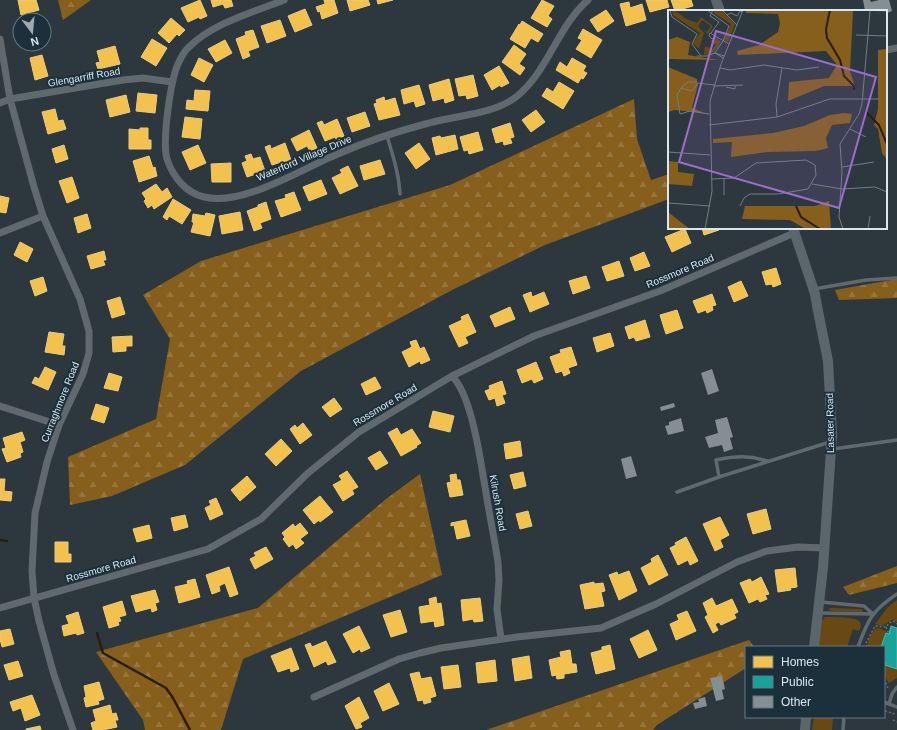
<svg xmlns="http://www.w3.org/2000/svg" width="897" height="730" viewBox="0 0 897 730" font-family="Arial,sans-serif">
  <defs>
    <pattern id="forest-firs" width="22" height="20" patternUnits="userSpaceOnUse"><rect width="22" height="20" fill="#855f1b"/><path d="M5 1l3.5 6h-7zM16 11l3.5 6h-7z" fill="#96763c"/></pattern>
  </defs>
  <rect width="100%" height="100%" fill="#2d383e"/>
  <!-- green -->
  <path fill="#684913" d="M897,600V622L892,620L882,626L875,624L888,607Z
    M830,608L861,609L863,611L862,612L831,611L829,610Z
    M825,617C832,617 855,617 859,621C862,624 861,627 859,631L853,629L847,647H818L820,623Z
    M878,628L886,631L887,634L886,633L881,647H868C867,641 871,634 875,629Z
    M884,662H886L885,665L897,669V678L889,683L884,676Z
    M814,717H833L832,730H812Z"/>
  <!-- forest -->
  <path fill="url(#forest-firs)" d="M58,0H91L63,20Z
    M634,99L637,139L651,180L669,174V199L545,245L454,289L301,371L185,465L112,496L70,505L68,457L156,419L170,339L143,295L201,261L450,185Z
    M897,279V298L839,300L835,290Z
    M420,474L442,575L243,659L221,730H145L143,720L96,652L258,608L386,499Z
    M897,566V583L849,595L843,587Z
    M749,640L754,647H746V668L657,725L653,730H486Z"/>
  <!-- homes -->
  <path fill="#f2c14e" stroke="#ebcc7e" d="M18,0H36L39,10L21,15Z
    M200,0L207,16L200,19L199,17L188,22L181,8Z
    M211,0H231L233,6L225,8L223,4L213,7Z
    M324,0H334L338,13L322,19L320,11L318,12L316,7L325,4Z
    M347,0H368L370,5L350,11Z
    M377,0H393L378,4Z
    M542,0L554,6L548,16L552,19L547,27L531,18Z
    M646,0H667L669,7L650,12Z
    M671,0H691L693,6L675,11Z
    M629,2L630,8L642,4L646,20L626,26L620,4Z
    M305,9L312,25L295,32L288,16Z
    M606,10L614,21L598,32L590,20Z
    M171,18L185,30L179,36L177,34L169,43L158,33Z
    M280,20L286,36L267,43L261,26Z
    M522,21L543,34L538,42L531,38L525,48L510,39L519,24L520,25Z
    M583,29L602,40L591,58L576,49L582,40L578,38Z
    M253,30L259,47L248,51L250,56L243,59L236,39L246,35L245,32Z
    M152,39L167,48L156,66L141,57Z
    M225,40L232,53L216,62L208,49Z
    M514,45L526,54L519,64L525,68L520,75L502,62Z
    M115,46L120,64L98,69L96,63L100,62L97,51Z
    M42,55L48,76L35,80L30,58Z
    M199,58L213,65L204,82L191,75Z
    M572,58L586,66L583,71L587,73L583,79L581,78L578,83L556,70L560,62L567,67Z
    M499,66L509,83L501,87L500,85L492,90L484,75Z
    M473,75L478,96L467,99L466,95L459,96L455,79Z
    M449,79L454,100L445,103L444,98L433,101L429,85Z
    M559,82L574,91L563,109L542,96L547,88L553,92Z
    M419,85L425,104L416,107L414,101L404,104L401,90Z
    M195,90L210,91L208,111L186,109L187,100L194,101Z
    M138,93L157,95L155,113L136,111Z
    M126,95L130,112L110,117L106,100Z
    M384,97L385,101L395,98L400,115L379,120L374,104L377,103L376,100Z
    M55,109L58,121L63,120L66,129L48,134L42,112Z
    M536,110L545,122L531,132L522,120Z
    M365,112L370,126L352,132L347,118Z
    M185,117L202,119L200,139L182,137Z
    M337,119L344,136L336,139L335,137L325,141L317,123L322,121L324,125Z
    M510,123L514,137L510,138L512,143L504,145L503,141L496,143L492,129Z
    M140,128H148V140H151V149H129V129L140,130Z
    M309,130L317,148L310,151L307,146L297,151L291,139Z
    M478,132L483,150L469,154L468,150L464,151L460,137Z
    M455,135L458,149L436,155L432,138L440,136L441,138Z
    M285,143L291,160L284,163V161L272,165L265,147L270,145L271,149Z
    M419,143L430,159L416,169L405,153Z
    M64,145L68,159L56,163L52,149Z
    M198,145L206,163L190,170L182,152Z
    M251,154L253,159L260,157L265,171L247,177L242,163L247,161L245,156Z
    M149,156L153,168L155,167L157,176L139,182L133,161Z
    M380,160L385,174L364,180L360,166Z
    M231,163V182H212L211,164Z
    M348,166L358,186L340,194L332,178L342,173L340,170Z
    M72,177L79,198L67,203L59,181Z
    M321,180L327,194L309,201L303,187Z
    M156,184L162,192L167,188L172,197L154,209L152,205L148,208L144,201L146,199L142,193Z
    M294,192L301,210L281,217L275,201L286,198L285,195Z
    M0,196L9,198L6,213L0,212Z
    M173,199L191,210L182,224L169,216L167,220L163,217Z
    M266,202L271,219L260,223L262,228L254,231L247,211L258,207V205Z
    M240,212L243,230L222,234L219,216Z
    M206,213L215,215L210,236L191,232L194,222H192L193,214L205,216Z
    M87,214L91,228L78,233L74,218Z
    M702,228H719V230L704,235Z
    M685,229L691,243L672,252L665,237Z
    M20,242L33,249L27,262L14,255Z
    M104,251L106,260H103L105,265L91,269L87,256Z
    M644,252L650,266L635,271L630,258Z
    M619,261L624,276L607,281L602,267Z
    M776,268L781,284L773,287L772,284L766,285L762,272Z
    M586,276L590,288L573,294L569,281Z
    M43,277L47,291L35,296L30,281Z
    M741,281L748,296L734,302L728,287Z
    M531,292L532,297L544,292L549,304L530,312L523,295Z
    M712,294L716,305L712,306L713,310L707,313L706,310L698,313L693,301Z
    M120,297L125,314L112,318L107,301Z
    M510,307L515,319L495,327L490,316Z
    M677,310L683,328L666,334L660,315Z
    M468,314L476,332L465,337L468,343L459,347L449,326L462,320L461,317Z
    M645,320L650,337L636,341L634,337L629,339L625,327Z
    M49,332L64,334L62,346H65L64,355L45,352Z
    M610,333L614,346L597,352L593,338Z
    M132,336V346H126V351L113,352L112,337Z
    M416,340L420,349L424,347L430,360L421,364L420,361L409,367L402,352L412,347L410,342Z
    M571,347L577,365L568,368L570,373L564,376L562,371L556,373L550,357L561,353L560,350Z
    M536,362L543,379L534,383L532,379L522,383L517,370Z
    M45,367L56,372L48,390L32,383L35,377L39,379Z
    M109,373L122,377L118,391L104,388Z
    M375,377L381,388L366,395L361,384Z
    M502,381L506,394L502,395L505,403L497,406L495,398L489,400L485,391L490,389L489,386Z
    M334,398L342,409L330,417L322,407Z
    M96,404L109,408L104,423L91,419Z
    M433,411L454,416L450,432L429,427Z
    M303,423L312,435L300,444L290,429L295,425L297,428Z
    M397,428L401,435L412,429L421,443L416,446L417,447L401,456L388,433Z
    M22,432L25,440L20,442L23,452L20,453L21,457L7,462L2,449L6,448L3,438Z
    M281,439L292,451L276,466L265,454Z
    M520,441L522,456L506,459L504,444Z
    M380,451L388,463L376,470L368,458Z
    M347,471L358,487L352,490L354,494L343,501L333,485L342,480L339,476Z
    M523,472L526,486L514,489L510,475Z
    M456,474L457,480H460L463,495L450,497L447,483L451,482L450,475Z
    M247,476L256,487L240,501L231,490Z
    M0,479H5L4,491L12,492L11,501L0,500Z
    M320,496L333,512L320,522L319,520L314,524L303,510Z
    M216,498L223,514L210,520L205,508L211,505L209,501Z
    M766,509L771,529L753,534L747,514Z
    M528,511L532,526L520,529L516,514Z
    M185,515L188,527L174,531L171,518Z
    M720,517L729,535L720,540L723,547L715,551L703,524Z
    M466,520L470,536L457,539L454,525L451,526V523Z
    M300,523L308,533L300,539L304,543L296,549L293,544L289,547L283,539L285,537L282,533L293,524L295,527Z
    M149,525L152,538L137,542L133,529Z
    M686,537L698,561L690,565L688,560L678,565L670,548L676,545L675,543Z
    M55,542H68V554H71V562H55Z
    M266,547L273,559L255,569L250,559L256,556L254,553Z
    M658,555L668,575L649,585L641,568L652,562L651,559Z
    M229,567L238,594L230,597L225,583L219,586L220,591L212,594L206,575Z
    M795,568L797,587L790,588L791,590L778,592L775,570Z
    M629,571L637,591L619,600L609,575L617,572L618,575Z
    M761,577L769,594L765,595L767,599L760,602L758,599L749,603L740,583L750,579L752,582Z
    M195,579L200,597L179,603L175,587L188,584L187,581Z
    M594,582V584L603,583L605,591L601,592L604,606L585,609L580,585Z
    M155,590L159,602L155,603L157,610L152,612L151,608L136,612L131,596Z
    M436,597L437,604L441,603L444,625L435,627L434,621L421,623L419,607L430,605L429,599Z
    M480,598L483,621L474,622L473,619L463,621L461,600Z
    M712,598L716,606L732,599L738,612L734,614L736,618L721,625L719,622L715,624L718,630L713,633L705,617L708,615L703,603Z
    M122,601L126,615L119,617L121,621L118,622L119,625L109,628L103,607Z
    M400,610L407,632L391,637L383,615Z
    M687,611L696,631L676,640L670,624L679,620L677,615Z
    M78,612L84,633L77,635L76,633L64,636L62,626L69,624L66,616Z
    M359,626L370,648L361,652L360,649L353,653L343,634Z
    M10,629L14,644L2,647L0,639V631Z
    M648,630L657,650L639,658L630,639Z
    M326,641L336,662L328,665L326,661L314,667L305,645L310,643L312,647Z
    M610,645L615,669L596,674L591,653L602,650V647Z
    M291,648L299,669L291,672L290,668L278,672L271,656Z
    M570,650L572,664H576L577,672L564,674V678L557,679L556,675L552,676L549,660L561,657L560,652Z
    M529,656L532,678L515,681L512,659Z
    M495,660L497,681L478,683L476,663Z
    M18,661L23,676L9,680L4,665Z
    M458,665L461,687L444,689L441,667Z
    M419,672L421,679L431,677L436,696L430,698L431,702L424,704L423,700L418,701L410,674Z
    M99,682L104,699L98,701L99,704L86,707L84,698L86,697L84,686Z
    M389,683L399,704L383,711L374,691Z
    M32,695L40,715L25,721L21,708L13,711L10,702Z
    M359,697L369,718L360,723L362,727L356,729L345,706Z
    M110,705L112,714L116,713L118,720H115L117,727L103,730H93L91,723L96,721L93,710Z
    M40,726L41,730H26V729Z"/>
  <!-- public -->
  <path fill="#17a398" stroke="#52b7b2" d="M891,626L897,628V669L885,665L886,662H884V647H881L886,633L889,634Z"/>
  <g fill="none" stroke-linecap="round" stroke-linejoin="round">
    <!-- stream -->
    <path stroke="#291d09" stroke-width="2.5" d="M0,540L7,541
      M97,633L103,653L166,688L173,698L190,730"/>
  </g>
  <!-- building -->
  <path fill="#848e93" d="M863,0H870L871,2L879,0H889L892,11L887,13L888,15H886V11H865Z
    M712,369L719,391L708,395L701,373Z
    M674,403L675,407L661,411L660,407Z
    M727,417L733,437L730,438L733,449L724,452L722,445L709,448L705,437L718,433L715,420Z
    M681,418L684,431L668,435L665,426L669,425V422Z
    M631,456L637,476L626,479L621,459Z
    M722,676L725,689L722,690L724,699L716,701L710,678Z
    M705,697L707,706L695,709L693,703L699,702L698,699Z"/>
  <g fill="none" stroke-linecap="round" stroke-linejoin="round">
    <!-- path -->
    <path stroke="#656d72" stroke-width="1.5" stroke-dasharray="2 2" stroke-linecap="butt" d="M886,627L889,634
      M867,647L866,643L875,626L886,627L889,623L893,621L897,624
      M884,679L888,688
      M885,711L895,714
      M893,720L897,722"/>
    <!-- lane -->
    <path stroke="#5f696e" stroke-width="3.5" d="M387,136C393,156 399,174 400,194
      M814,289L866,280L897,278
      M833,449L897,440
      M719,477L716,460C735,456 749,455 767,461
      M677,492L719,477L830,442
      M819,613L873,614L864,606L821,602
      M858,647C868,619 872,611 897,594
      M884,702L897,707
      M889,704L892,694L897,687
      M843,730L844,717"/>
    <!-- street -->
    <path stroke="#5f696e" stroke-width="7" d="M284,0C254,12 213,23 189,47C183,52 179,61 176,69C170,87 162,142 167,159C173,177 186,193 204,197C242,207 303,168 338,154C367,141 398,131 429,123C457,115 492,115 516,97C548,72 557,27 588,0
      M0,39L10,99L34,187L43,216L80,299L89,331V353L83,374L59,425L47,462L35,513L32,571L34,598L39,621L54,675L73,730
      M886,50L897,48
      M0,103L10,99L123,80L143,78L172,82
      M0,233L43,216
      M452,376C472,396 480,458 485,487C489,512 494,537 498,562L499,580L497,609L501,639
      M0,406L59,425
      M0,608L208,549L261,519L308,473L359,432L452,376L534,336L660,291L794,233
      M314,697L399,659L420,653L441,648L517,637L601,628L656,604L737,562L767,551L798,547L824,548"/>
    <!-- secondary -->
    <path stroke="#5a666c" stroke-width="10" d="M716,0L720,11
      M793,228L815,294L817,306L828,361L832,435L823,568L814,647
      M805,730L806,717"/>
  </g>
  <g text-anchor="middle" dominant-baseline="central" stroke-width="4" stroke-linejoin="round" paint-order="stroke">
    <!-- street labels -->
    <g font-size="10" fill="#dae7ee" stroke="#1b303b">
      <text transform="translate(84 77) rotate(-10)">Glengarriff Road</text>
      <text transform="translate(304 158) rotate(-23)">Waterford Village Drive</text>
      <text transform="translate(680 271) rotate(-23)">Rossmore Road</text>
      <text transform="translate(60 402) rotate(-68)">Curraghmore Road</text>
      <text transform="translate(385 405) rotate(-31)">Rossmore Road</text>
      <text transform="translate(830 423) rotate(-91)">Lasater Road</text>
      <text transform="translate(498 503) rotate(80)">Kilrush Road</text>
      <text transform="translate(101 569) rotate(-16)">Rossmore Road</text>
    </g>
  </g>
  <!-- overview -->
  <g transform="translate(668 10)">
    <rect width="219" height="219" fill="#2d383e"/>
    <path d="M6,0L18,9L29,13L33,7L45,16L40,24L35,20L39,22L43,16L34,10L30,16L36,23L31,39L25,33L32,23L6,6L4,2ZM46,0H53L67,14L60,32L56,30L63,14L46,3ZM49,28L53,32L50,37L44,44L36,45L37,36L45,39L48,35L42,31Z" fill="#684913"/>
    <path d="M78,0H185L182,62L187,76H156L120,91L121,72L161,68L169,55L158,41L70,45L69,41L91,35L110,22L112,13L110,4L78,3ZM9,27L22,32L20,45L50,50L0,49V30ZM219,39V150L214,143L210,119L206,115L210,99V40ZM0,57L29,69L30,75L24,98L37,103L7,100L0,102ZM176,103L184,104L182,113L164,115L158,128L160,138L148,141L100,142L63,147L64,132L45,133V129L105,123L136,116L162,105ZM0,151L10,152V162L26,164L24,176L0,174ZM161,191L163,219H138L122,210L74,209L77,196H147ZM0,202L14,213L22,219H0Z" fill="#855f1b"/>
    <path fill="none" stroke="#291d09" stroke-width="2" d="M162,0L158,19L159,28L172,50L176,66L186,76V80M197,101L211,115L219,134M128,196L133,207L152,219"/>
    <path fill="none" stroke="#727e84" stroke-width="1" d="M2,0L4,7L29,24L24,34L33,46M54,0L69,15M195,0L219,1M59,5L63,3L69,6L72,1L75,2M43,23L51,12L42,6L45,0M188,25L219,26M48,27L44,29L41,26L42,23L61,34M29,46H39L47,43L55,31L61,16L39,0M55,48L47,43L56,46M52,58L62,60L96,55L129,60L151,57M45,76L75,75M58,77L67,79V76M13,78L20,72H29M41,104L22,101L12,104L9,85L13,78L24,81L30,73L46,75M109,107L108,94L114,58M41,115L109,107L162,89H210M182,119L198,127M0,142L42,145M174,157L206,152M44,169L66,168L88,153L138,150L147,155L148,165L140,179L110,184H82L76,188L72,196M56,169V185M144,174L174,179L207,177L219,182M1,193L42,196M37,219L44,181L42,91L53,54L75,0M175,219L171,207L174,162L172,134L191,104L194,94L202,1M200,219L202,206"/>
    <path fill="#9c6dcf" fill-opacity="0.15" stroke="#9c6dcf" stroke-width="2" d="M48,21L208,67L171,198L11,152Z"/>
    <rect width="219" height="219" fill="none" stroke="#dae7ee" stroke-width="2"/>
  </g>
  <!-- legend -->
  <rect x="745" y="646" width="140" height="72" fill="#1b303b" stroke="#677983"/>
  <rect x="753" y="656" width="20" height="12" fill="#f2c14e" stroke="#677983"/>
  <text x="781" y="666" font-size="12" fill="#dae7ee">Homes</text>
  <rect x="753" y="676" width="20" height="12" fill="#17a398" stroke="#677983"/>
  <text x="781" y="686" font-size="12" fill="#dae7ee">Public</text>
  <rect x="753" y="696" width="20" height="12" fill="#848e93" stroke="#677983"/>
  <text x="781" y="706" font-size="12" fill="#dae7ee">Other</text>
  <!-- north arrow -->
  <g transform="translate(32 32) rotate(164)"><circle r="19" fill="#1b303b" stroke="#677983"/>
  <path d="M0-3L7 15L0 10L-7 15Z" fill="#9daab0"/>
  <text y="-6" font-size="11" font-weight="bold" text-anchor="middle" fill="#dae7ee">N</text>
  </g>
</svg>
